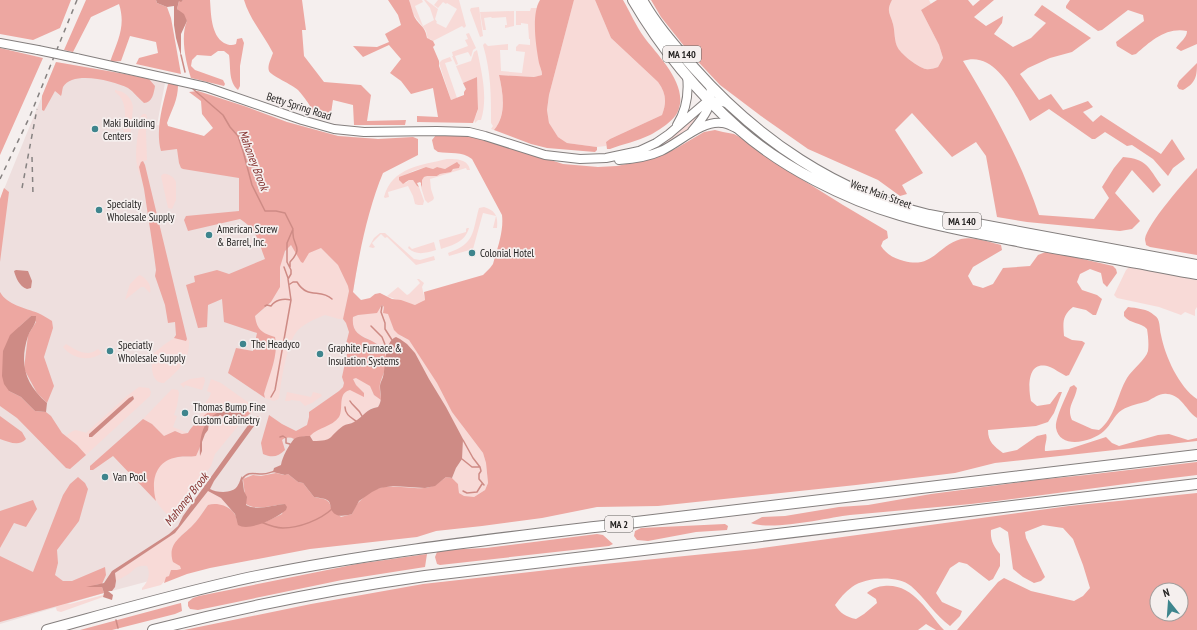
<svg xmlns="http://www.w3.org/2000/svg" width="1197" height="630" viewBox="0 0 1197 630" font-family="'PT Sans Narrow',sans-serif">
  <rect width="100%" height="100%" fill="#f5efee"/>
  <!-- built -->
  <path fill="#eedfde" d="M56,62L125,74L165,83L157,125L250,147L252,109L287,122L338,136L378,139L350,310H490L436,531L251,554L104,593L0,624V199Z"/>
  <!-- green -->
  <path fill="#f8dad7" d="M409,0H422L423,2L415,6L423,26L434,20L430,8L424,0H426L438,9L435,19L437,22L436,23L446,28L457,9L447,3L446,4L443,2L438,8L434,5L438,0H459L466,26L464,28L462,26L433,41L430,39L428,40L426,31L413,14Z
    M574,0H595L611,38L658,82C666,93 667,102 662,115L610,139L606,142V146L597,147L567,143L558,137L549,124L547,110L549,95Z
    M892,0H929L931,4L921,10L939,45L943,58L938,67C935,68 929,70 926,69C919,68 902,55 898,48C894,42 895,31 893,24C890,13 886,11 892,0Z
    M479,7L483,36L480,37L470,10L471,8Z
    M531,8H537L536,15L540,64L542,75L534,77L499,75C503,93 507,115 494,130L491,129L493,126L491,123C491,95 491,72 483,45L485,43L488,46L508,44V50H500L501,71L522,73L525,52L516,51V47L519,44L530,45V39H529L528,24L521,23V25H516V11H530Z
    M514,11V26L505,28V25H507L506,17L492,18L491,17L484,18L486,30H483L480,12Z
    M469,33L476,48L473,50L471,57L468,52L455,56L458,64L456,65L452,56H453L452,52L468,46L465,40L468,39L466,34Z
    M477,50C482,73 488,98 481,120H478L475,123L474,119L477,113L478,109L477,77L463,83L456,66L471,61L474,52Z
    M450,57L452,61L445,63L457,98L451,100L439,63L442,60Z
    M115,90C125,91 132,98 133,107L130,139L126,142L123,140V138C124,123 130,102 115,92Z
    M705,109C693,130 670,145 648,152L647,149L693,114Z
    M143,114H146L147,117L146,132L147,160L141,162L139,167L142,180C132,160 137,142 140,120L141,116Z
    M447,159C457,159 468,159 470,170H467L466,168L430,179L431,189L434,198L433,200L428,203L425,200L421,187L422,185V178L426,176H437L440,174C447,174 452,169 459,167V163L445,169L437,167L433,169L426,167L413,171L399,178L401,182L406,183L409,180H413L417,186L419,187L424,201L423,205H418L415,204L413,196L408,186L388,192L389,197L385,198L384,197C392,167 422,165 447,159Z
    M163,174C168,173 174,177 176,182V200L172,209L168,208L161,176Z
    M484,207C496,211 498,216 497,228H493L496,216L483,213L473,249L449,256L448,253C476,243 472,232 479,208Z
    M467,228H469C465,242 453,245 441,249L439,240L466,232V229Z
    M380,233H385L414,259L420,260L434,256L435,260L416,265L387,237L385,238L381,234L372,243L375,247L373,248L369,247L374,238Z
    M434,242L436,250C425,253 417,256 408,248L409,246L412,249Z
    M291,245L295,251L306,258L308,253L321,248L338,265L348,286L349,291L343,319H339L325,315C317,318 305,323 298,330C287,341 281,382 279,398C275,403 271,400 265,398L264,394C269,376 279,355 275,337C262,333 257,330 255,316C267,308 279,295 281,279C281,276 280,273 280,270C280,260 285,252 291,245Z
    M1129,267L1197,277V307L1195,310V316L1185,312L1181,315L1159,307L1117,298L1114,295L1126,270Z
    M140,275C147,279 152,285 150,293L144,287H141L125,300L130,284L138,276Z
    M417,279H419L424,283L422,287L425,300C422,302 420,304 416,305C413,305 391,298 387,296L398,287L407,295L409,294L420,283Z
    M382,305L384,307L383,312L388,314L391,322L397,332L401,336L409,340L422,358L437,383L452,412L483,453L486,463L488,483L485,490L474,497H464L459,493L458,484L452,478L456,468L462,459L386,358C385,355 384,352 383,349C372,334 351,341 353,317L358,315L379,310Z
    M174,338L186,341L187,339L189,340C190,361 179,370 164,383C150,383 151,364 153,354L165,344Z
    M66,344C76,350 87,358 98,349L102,353C90,362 72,359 63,347Z
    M204,377L205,381L202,390L185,385L184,388L180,384L190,379Z
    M356,377L370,386L374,395L381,400L378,407L371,408L355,422L350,423L337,431L331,438L325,441H313L310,436L313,432L341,412C340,405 341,389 351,390C355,390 360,392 364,393L356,385L353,379Z
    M211,379L221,383L256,408L246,407L236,404L220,405L198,421L204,404L209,398L211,393L207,391Z
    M139,387L149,388L151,392L150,396L86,455L77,445L66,436C76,428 75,430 86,433L128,395Z
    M172,389L178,390L179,393L177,406L174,415L177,416L173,427L188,433L182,434L175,431L164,436L152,424L143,419Z
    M287,392L311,397L313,392L321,394L322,396L312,403L305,406L300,401L291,400L290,401H285Z
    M219,412L244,416L243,420L215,454L211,466L195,488L180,512L171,518C166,513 161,509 157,502C149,489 154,465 169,459C176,457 183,457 190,457L203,428Z
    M208,491L221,498L228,507L215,504L208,505L193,525L180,536L181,569L170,572L169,576L161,585L142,590V588C148,582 151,574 147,566C134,565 136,570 127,575C123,577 120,579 116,581L115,573L175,533Z
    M103,595V597L61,612L57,611L56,608L58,603L60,602L70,604Z"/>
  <!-- forest -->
  <path fill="#eda7a1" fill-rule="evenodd" d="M0,0H71L60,28L33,40L0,34Z
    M86,0H156L157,3L167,7L171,18L181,74L136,64L139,58L158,53L156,42L130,36L121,61L110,62C118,40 126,26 119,4L91,17L73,52L64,50Z
    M183,0H210C211,14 211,35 224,43C228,45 232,46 236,44L237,39L242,38L244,43L240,66V86L238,90C228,81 231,67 229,55L224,51H218L211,56L197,55L192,60L191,66L195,70L223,80L225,84L224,86L191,78C186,63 180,36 187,21L177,9L179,1H181Z
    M244,0H302L306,30H302L304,56L324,82L361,85L371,95L367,121L406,120L405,125H354L353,105L333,100L330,120L315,117C312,107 305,98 298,90C293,85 270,75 269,71C267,66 271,59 273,53C264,35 250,20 244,0Z
    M388,0H409C411,5 412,11 414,16C419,26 425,25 427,38L433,41L435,45L433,47L439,61V66L451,100L464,95V92L466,89L463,83L477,77L478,109L473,123L417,122V116L438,117L433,88L411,94L401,81L390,73L401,59L389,45L363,57L353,46L377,47L389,42L385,34L401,25L398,15Z
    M540,0H574L549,95L547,110L549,123L558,137L567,143L597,147V150L595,152L547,148L531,144L494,130C507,115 503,93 499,75L534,77L542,75C542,71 540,67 539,63C536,47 531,14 540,0Z
    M595,0H623C630,12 636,26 644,37C658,56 689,85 678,111C675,120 658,131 650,135C638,141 623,144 610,149H607L606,142L610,139L662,115C667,102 666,93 658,82L611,38Z
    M651,0H892C886,11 890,13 893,24C895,31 894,42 898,48C902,55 919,68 926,69C929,70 935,68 938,67L943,58L939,45L921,10L937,0H968L973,6L980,0H994L974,17L986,26L1003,16L1002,23L994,34L1013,47L1031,38L1046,23L1034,15L1042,5L1091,38L1072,52L1050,58L1028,68L1020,74L1039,100L1051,94L1063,110L1088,101L1093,107L1083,112L1093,122L1101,115L1161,154L1172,139L1185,159L1173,168L1168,176L1153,159L1132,145L1127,146L1105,132L1095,139H1092L1049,109L1030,121C1017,98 996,49 963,61C993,110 1021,161 1039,215L1094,219L1109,198L1102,187L1114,168L1123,157C1147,159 1148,167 1161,185L1153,193L1132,170L1115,193L1140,221L1132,229L1120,231L1027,222L997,217L986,156L976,142L952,157L912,113L895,130L923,173L902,185L907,194L900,196L878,180L808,149L761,116L720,85L688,51L661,17Z
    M1070,0H1197V44L1181,51L1176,48C1180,42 1187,38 1187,31C1166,27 1151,41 1136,54L1132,55L1117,46L1116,42L1144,21L1143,15L1128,10L1102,30L1098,31L1066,8V6Z
    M0,48L43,58L0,155Z
    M56,62L125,74L149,79L155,86C154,93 152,103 144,103C138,98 134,92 128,88C114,81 73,70 63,87C62,90 62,94 61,96L55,91L44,111L42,110V96Z
    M1197,63C1197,76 1196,83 1183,90L1179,89L1177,86L1179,81Z
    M172,83L178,85C178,100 172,109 167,123L168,126L204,136L213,128L202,114L201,101L189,92L198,91L247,107L287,122L338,136L378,139L413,137L418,139V155L383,173C368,209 359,254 353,292L361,300L370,298L375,294L380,293L392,299L401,300L415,305L425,300L424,292L483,275L490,268L493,264C497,249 504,231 502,215L472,159C462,151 450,154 438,152L434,149L432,140L436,135L467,136L489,140L563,164L598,167L617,166L650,159L675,149L704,132L715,130L723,132L734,134L749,142L782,167L843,205L887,231L888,238L883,241L881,246C886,254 895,259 904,261C933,269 938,245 961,239C973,236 989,242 1001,245L1002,250L973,267L968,276L973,285L983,288L993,284L1003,268L1030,266L1038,255L1048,251L1113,266L1116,269L1117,273L1107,287L1103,283L1101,273L1090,269L1080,274L1077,282L1082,290L1097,295L1102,299L1096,315H1093L1086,310L1073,307C1062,316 1063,322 1064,336L1072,340L1082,341L1085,343L1069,375L1066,376C1060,373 1055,369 1050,367C1027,359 1028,387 1031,401L1037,406L1050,404L1059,392H1062L1054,413L1048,422L1036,426L988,430C988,442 994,446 1003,453L1017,450L1037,436L1046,434C1048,439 1044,445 1045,451H1047L1069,449L1106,437L1112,443L1119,446L1158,435L1169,434L1188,440L1197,438V441L995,463L955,473L856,485L658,506L597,507L542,518L482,526L436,531L417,537L310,549L210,568L187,574L164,583L166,577L169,576L171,570H177L181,569L180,566L173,562C167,544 181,537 192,526C198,520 203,512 208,505C219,501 236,508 237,521L265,522L282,514L285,504C273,505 256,511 246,504L243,479L253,475L261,476L276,473L284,475L288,474L298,482L303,483L314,497C322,499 330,498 331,508L341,517L352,514C354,510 356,504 360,501C381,478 399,490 424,488C432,488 440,482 446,477L452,478L458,484L459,493L464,496L474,497L485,490L488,483L486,463L483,453L452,412L437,383L409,340L398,334L394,330L388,314L383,313L384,307L382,305L377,313L358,315L353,317C350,344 381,334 386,357C388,366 382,376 380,384C379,389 381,395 381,400L374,395L370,386L356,378L353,379L356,385L364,393V397L350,390C337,393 344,409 339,417C332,427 318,427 310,436H306L294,439C290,437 286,437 282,440L285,450C278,457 272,458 263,454L261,443L269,415L282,424L296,431L307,425L309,417V412L339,391L343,387L344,383L342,377L347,354L345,348L349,332L346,323L343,319L349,291L348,286L338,265L321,248L309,253L303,263L301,262L291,245L285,251L280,267V287L271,302L255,316C257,330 262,333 275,337C279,355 269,376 264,394L265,398L228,373L236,348L253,351L257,333L224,322L222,299L208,305L207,327L198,328L186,285L195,282L194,276L217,270L229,274L265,259C258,240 257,230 240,219L188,231L184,220L186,216L239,211V178L183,169L181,168L179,163L177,149L161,151C155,130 163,104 168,84Z
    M143,161L145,165L187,339L186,341L174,338L176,335L175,322L168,323L165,305L155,276L156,270L154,255L144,189L139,167L141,162Z
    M457,162L460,165L459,168L453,169L451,172L440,174L437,176H427L424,177L422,180V185L421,187V183L420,182L417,183L419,187L417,186L413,180H409L403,184L399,180V177L426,167L433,169L437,167L445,169Z
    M1197,168V255L1150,247L1146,245C1146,243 1145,241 1145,239C1147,224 1186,180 1197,168Z
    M4,188L9,192L0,262V199Z
    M0,292C7,305 25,308 38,313C43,315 47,318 52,321L53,328L44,357L54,386L47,403L37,393L24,369L28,335L36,322L31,316L19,327L9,391L21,397L35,411L46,412L51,416L62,433L77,445L86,455L70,469L66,468L17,418L0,406Z
    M1128,307C1136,308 1148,309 1154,315C1161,319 1159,328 1161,335C1165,356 1179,387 1197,399V418C1186,411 1182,395 1167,394C1160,393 1154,398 1148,401C1139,404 1130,405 1122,410C1114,415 1111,425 1104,431C1092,442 1060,450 1056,428C1055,418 1066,397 1070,387L1074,385L1077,388C1075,401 1066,407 1072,420L1092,429L1099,430C1115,418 1117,395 1127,378C1132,370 1146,359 1148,351C1149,344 1148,335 1147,329C1141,322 1130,324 1124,316V312Z
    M236,404L246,407L256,408L243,420L244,416L241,411C234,409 233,411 226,412C224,412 222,412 220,412C217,413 215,415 213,417C198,431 205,440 196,456C190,457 184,456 178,457C154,461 151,482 156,501L113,456L93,470H90V466L143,419L152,424L164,436L175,431L182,434L188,433C192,425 212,407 221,405C225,403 232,404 236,404Z
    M0,416L22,432L26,439C19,447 9,442 0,439Z
    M1197,462V475C1122,484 1046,495 971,504C931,508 890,511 850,515C827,518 771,531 751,523L762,517L785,516L839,507L868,505L931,494L1036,480L1086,475Z
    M78,477L85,483L88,489L79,521L57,550L58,563L55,575L63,581H72L105,567L106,575L102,584L95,585L102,587L104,593L0,622V556L33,572L63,495L70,484Z
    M1197,493V630H957L998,582L1004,578L1031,591L1074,601L1083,596L1090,588L1083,565L1073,539L1063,528L1043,525L1025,532L1026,538L1045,577L1041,581L1034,583L1023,577L1013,569L1008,532L1000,527L991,530C990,540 994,547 1000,554V566L993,579L989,581L967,564L959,562L950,568L936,593L942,602L962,611L960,616L950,626C935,615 925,598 911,586C897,575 866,577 852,587C845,592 840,598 835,605C840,613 846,617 856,619L864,614L877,603L876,599L867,593C871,589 879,586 884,586C913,583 927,612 944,630H936L926,624L918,630H184L311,604L423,584L574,567L755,549L1069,506ZM1157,590H1181V614H1157Z
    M33,500L37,509L26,527L14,523L0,548V511Z
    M725,524L728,526L727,530L696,532L648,541L637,540L634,536L635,531L641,528Z
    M597,534L603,535L613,544L609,546L440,565L437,564L435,557L437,552L441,550L486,548Z
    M427,554L425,567L342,580L198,610L190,609L188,606V602L193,598L199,596L357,564Z
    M177,604L181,603L182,611L175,614L112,630H80Z"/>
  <!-- water -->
  <path fill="#ce8b85" d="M156,0H183L181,2L179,1L177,9L184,14L187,21L181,34V56L176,38L174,25V6L167,7L157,3Z
    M16,270L28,271L32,281L31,288L27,289C19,286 16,278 14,271Z
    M31,316H36C36,326 31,328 28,336C19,364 25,384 47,403L46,412L35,411L21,397L9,391L4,384L2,376L3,351L10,335Z
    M396,337L400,339L407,344L415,353L429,379L446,407L463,439L462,459L456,468L452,478L446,477L435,486L425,488L393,486L380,488L372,492L359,501L352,514C344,516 335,518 331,509C330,506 331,502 327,500C324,498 318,498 314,497L303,483L298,482L288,474L285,475L273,472L274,468L281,465C282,457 289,445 294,439C298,436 305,436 310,436L313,441C334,441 328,437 343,426C346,424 351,424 354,422C364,416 366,409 378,407C383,399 380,394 380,386C380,383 382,380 383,377C386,366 384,341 396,337Z
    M133,396L134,399L132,401L92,437H89V434L129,398Z
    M233,409H236L243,413L244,416L243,420H240L237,417H232L230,415L226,418L220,415L209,423L208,430L205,434L202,442V451L200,456C199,440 202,421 217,413C222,411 227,413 233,409Z
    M257,416H259V419L214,481L210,489C217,493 234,494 238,485C240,482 240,479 242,476L244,491L247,497L246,505C256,511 273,505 285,504L287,507L286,510C277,518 249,532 238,525L235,514L221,498L208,491L175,533L115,573L116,581L115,587L112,591H108L113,595L112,600L103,597L104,593L102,587H86L104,583L112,571L169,534L178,526L183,516L254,417Z"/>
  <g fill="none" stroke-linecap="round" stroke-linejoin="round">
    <!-- stream -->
    <path stroke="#ce8b85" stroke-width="1.5" d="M181,55L185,72
      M193,89L223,115L230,127L238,136L243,151L252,185L265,211H276L285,213L293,229L287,243V262L291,270V274L288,279L291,300L275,390L271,397
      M284,267L288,278
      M290,267V262C305,246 291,246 293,230
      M290,284L293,282H297C308,300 320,288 332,299
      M265,306L267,305L271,306C275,300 283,298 291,300
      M382,306L381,312L385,323V329L392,340
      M371,326L382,337L386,347L389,346
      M350,401C353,407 359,408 362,416
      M345,407C345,415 352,418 357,422
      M280,437L283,436L286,438V443L290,444L291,447
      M463,440L473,458L480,467
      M462,459L472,467H480L481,471L479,474V479L484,485
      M242,479C248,471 254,474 262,474C267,474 271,472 275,471
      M463,491L467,493L477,492L482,484
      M261,522C268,525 275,528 283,528C299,528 320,520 332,509
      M116,620L118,628"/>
    <defs>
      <path id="secondary" d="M0,43L38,50
        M76,58L206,87L302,120L334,129L364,132L437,131L469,132L485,136L545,155L580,159L606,158L639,151L656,143L669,134L704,104L718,101L727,103
        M677,125C687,109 689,93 687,76
        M692,131C704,117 714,105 710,85
        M619,160C633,159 648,157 661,151C679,143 702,120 722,123C727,123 731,126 736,128"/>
      <path id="highway" d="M633,0C661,48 697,92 739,129C782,167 845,199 900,215C940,227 982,234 1022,242C1057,249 1091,254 1126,261C1150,265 1173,270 1197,274
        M642,0C656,25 675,46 694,68C757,139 836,193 929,215L1197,265
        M47,630C117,611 186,591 257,576C380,551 504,538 628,523C817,500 1007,478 1197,455
        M153,630C242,607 333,589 425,576L1197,484"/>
    </defs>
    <!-- secondary casing -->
    <use href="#secondary" stroke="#847f7e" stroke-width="10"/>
    <!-- highway casing -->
    <use href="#highway" stroke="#847f7e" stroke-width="12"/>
    <!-- secondary -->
    <use href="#secondary" stroke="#fff" stroke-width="8"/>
    <!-- highway -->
    <use href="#highway" stroke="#fff" stroke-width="10"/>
    <!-- rail -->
    <path stroke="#868281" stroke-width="1.5" stroke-dasharray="5 5" stroke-linecap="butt" d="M32,157L33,195
      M0,179L30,116L77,0
      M22,188L37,109"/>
    <defs>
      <path id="secondary-bridge" d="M38,50L76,58"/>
    </defs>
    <!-- secondary-bridge casing -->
    <use href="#secondary-bridge" stroke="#847f7e" stroke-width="10" stroke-linecap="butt"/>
    <!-- secondary-bridge -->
    <use href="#secondary-bridge" stroke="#fff" stroke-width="8"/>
  </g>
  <!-- markers -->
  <g fill="#3e858d" stroke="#f5efee" stroke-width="1.5">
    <circle cx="95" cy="129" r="4"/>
    <circle cx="99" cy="210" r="4"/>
    <circle cx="209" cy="235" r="4"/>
    <circle cx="472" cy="253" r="4"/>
    <circle cx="243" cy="344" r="4"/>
    <circle cx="110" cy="351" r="4"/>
    <circle cx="320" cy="354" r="4"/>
    <circle cx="185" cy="413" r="4"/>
    <circle cx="105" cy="477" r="4"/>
  </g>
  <g text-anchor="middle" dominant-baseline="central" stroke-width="3.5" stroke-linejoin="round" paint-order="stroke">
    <!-- shield labels -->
    <g fill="#f5efee" stroke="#63605f" stroke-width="1">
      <rect x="663" y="46" width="38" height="16" rx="3"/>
      <rect x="943" y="213" width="38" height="16" rx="3"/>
      <rect x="605" y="516" width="28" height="16" rx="3"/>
    </g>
    <g font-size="10" font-weight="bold" fill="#252322">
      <text x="682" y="54">MA 140</text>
      <text x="962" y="221">MA 140</text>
      <text x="619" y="524">MA 2</text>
    </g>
    <!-- street labels -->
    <g font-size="11" fill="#252322" stroke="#f5efee">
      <text transform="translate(299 106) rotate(18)">Betty Spring Road</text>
      <text transform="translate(881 194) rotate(20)">West Main Street</text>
    </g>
    <!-- poi labels -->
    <g font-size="11" fill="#252322" stroke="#f5efee" text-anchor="start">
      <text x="103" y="123">Maki Building<tspan x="103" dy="13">Centers</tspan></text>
      <text x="107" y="204">Specialty<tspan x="107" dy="13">Wholesale Supply</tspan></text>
      <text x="217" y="229">American Screw<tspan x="217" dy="13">&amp; Barrel, Inc.</tspan></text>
      <text x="480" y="253">Colonial Hotel</text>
      <text x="251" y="344">The Headyco</text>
      <text x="118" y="345">Speciatly<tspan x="118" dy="13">Wholesale Supply</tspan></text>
      <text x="328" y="348">Graphite Furnace &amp;<tspan x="328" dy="13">Insulation Systems</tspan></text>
      <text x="193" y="407">Thomas Bump Fine<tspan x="193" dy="13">Custom Cabinetry</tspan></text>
      <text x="113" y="477">Van Pool</text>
    </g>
    <!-- water labels -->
    <g font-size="12" font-style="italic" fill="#853330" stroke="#f5efee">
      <text transform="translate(254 160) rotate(69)">Mahoney Brook</text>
      <text transform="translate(186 499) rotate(-52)">Mahoney Brook</text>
    </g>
  </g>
  <!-- north arrow -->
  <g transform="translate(1169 602) rotate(343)"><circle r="19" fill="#f5efee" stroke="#a29d9c"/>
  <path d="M0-3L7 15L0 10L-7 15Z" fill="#3e858d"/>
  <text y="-6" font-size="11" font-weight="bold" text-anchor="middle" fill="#252322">N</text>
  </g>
</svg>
